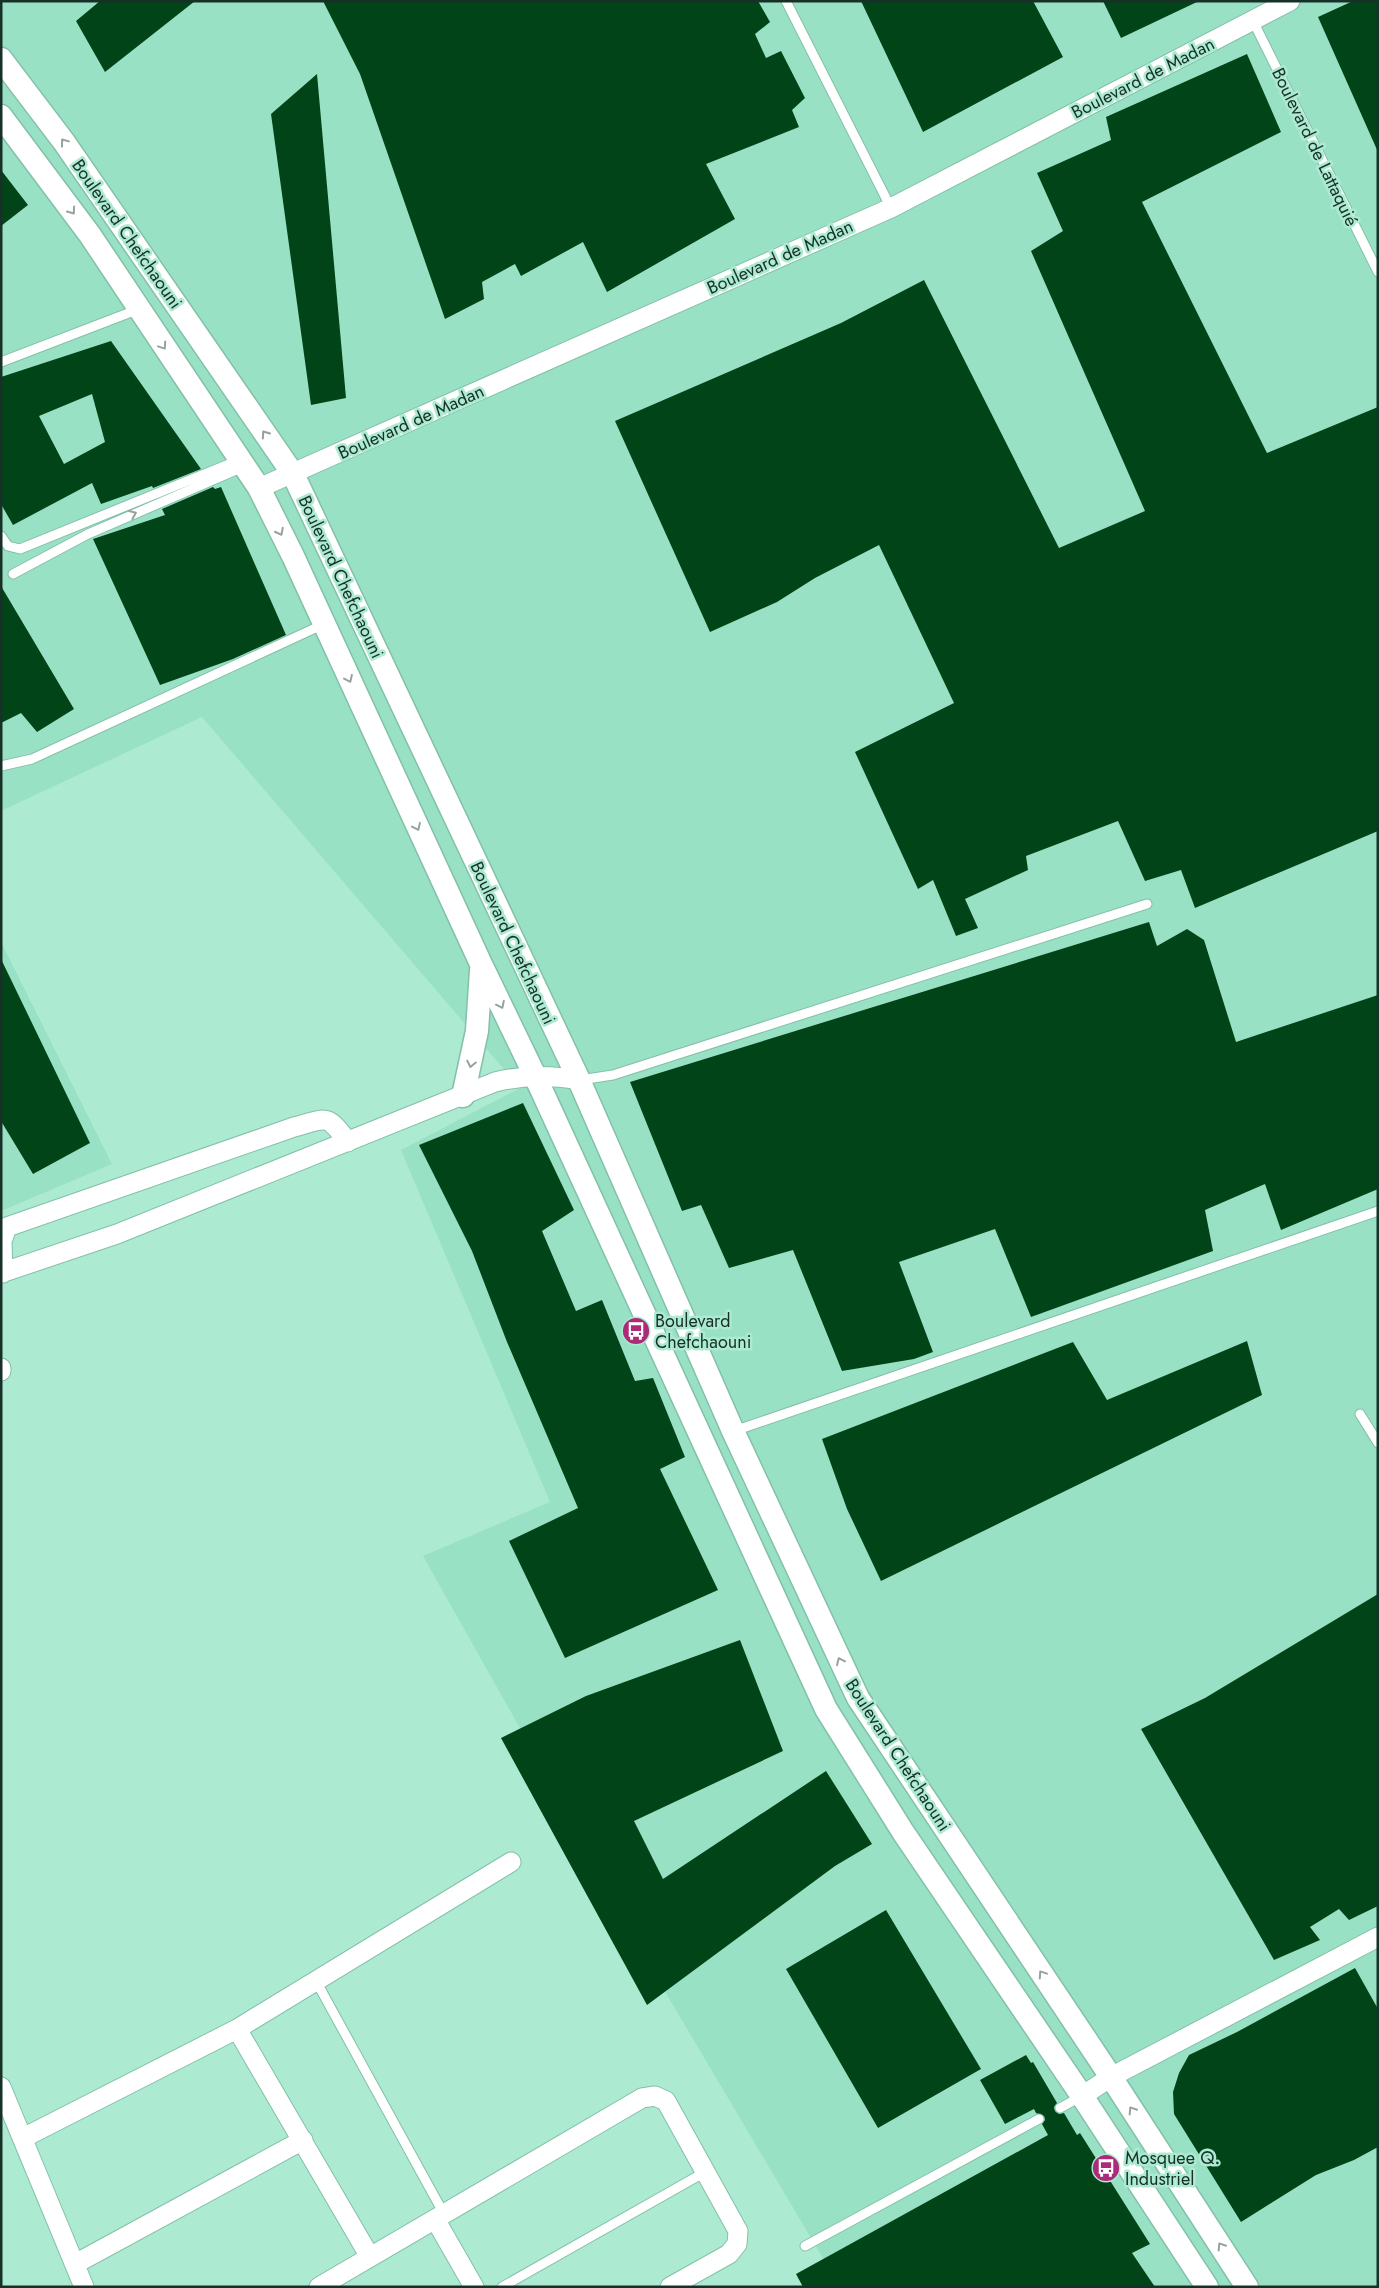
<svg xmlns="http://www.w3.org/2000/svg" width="1379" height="2288" viewBox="0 0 1379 2288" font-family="Jost,sans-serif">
  <rect width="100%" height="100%" fill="#acead2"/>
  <!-- built -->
  <path fill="#99e1c5" d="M1,1H1378V2287H840L558,1811L525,1737L423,1556L550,1502L401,1150L520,1088L202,717L1,811Z
    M1,942L112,1164L1,1211Z"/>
  <!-- building -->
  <path fill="#004417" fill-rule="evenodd" d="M100,1H195L105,72L76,21Z
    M323,1H758L770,22L755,34L766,58L781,51L805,98L792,110L799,127L706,164L735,219L607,292L583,242L521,276L515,264L482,282L484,299L445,319L360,74Z
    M861,1H1033L1063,57L923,132Z
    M1103,1H1199L1121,38Z
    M1353,1H1378V152L1318,17Z
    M1247,54L1281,132L1142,202L1267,453L1378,407V831L1195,908L1181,870L1145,881L1118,821L1026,856L1028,870L965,899L978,928L956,936L933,880L918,889L855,752L954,703L879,545L815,578L777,602L710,632L615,421L841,323L924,280L1059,548L1145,511L1031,251L1063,231L1037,173L1111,140L1106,117Z
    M317,74L346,398L311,405L271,114Z
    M1,170L28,205L1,226Z
    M111,341L201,469L153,488L152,486L101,504L92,483L13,525L1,504V377ZM92,394L105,442L64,464L39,416Z
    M213,487L215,489L221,487L286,635L233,659L160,685L93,539L165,515L162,509Z
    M1,586L74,709L37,732L21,713L1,723Z
    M1149,922L1157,946L1187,929L1204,940L1236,1042L1378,995V1189L1281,1230L1265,1184L1205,1210L1213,1251L1031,1317L995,1229L899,1262L933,1352L914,1359L842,1371L793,1250L729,1268L701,1205L682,1211L630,1082Z
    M1,959L90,1143L33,1174L1,1121Z
    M523,1103L574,1210L542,1231L576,1311L602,1300L635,1381L653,1378L685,1457L660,1469L718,1590L565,1658L509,1541L578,1508L507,1342L472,1251L419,1145Z
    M1247,1341L1262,1395L881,1581L847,1509L822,1439L1073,1342L1107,1400Z
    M1378,1594V1906L1349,1920L1339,1909L1310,1927L1320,1940L1274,1960L1141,1729L1205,1698Z
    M740,1640L783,1751L634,1821L663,1879L826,1771L872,1844L835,1866L647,2005L501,1738L586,1696Z
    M886,1910L981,2069L878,2128L786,1969Z
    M1355,1968L1378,2009V2147L1354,2160L1316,2175L1241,2222L1174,2114L1173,2092L1179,2073L1189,2055L1237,2032Z
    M1026,2055L1031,2063L1033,2062L1057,2103L1054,2107L1055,2111L1059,2114L1064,2113L1077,2135L1080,2133L1150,2244L1132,2253L1155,2287H803L796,2274L1048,2135L1042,2124L1045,2120L1044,2116L1036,2113L1034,2109L1005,2124L980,2080Z"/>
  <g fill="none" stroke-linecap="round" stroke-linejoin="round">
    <defs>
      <path id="service" d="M786,1L891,208
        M1253,21L1378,272
        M1,362L139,309
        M1,536L8,546L20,549L239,460
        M13,574L88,534L243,467
        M1,766L32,759L324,624
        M580,1080L613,1075L1147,904
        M1360,1414L1378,1443
        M734,1431L1378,1211
        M316,1981L444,2214
        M1060,2108L1082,2096
        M805,2246L1039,2119
        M502,2287L705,2172"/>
      <path id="minor" d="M259,488L891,208L1290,1
        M1,1273L117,1234L495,1082C523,1075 550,1075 579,1080
        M3,1273L2,1241L7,1227L294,1127C328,1118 326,1113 348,1142
        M1,1368V1371
        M237,2029L370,2257
        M1,2087L84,2287
        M1082,2096L1111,2077L1378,1937
        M23,2138L237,2029L511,1862
        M435,2219L474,2287
        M75,2264L303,2140
        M319,2287L642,2098L655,2096L666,2101L738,2231L737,2244L729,2254L670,2287"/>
      <path id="tertiary" d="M1,59L64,142L293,474L579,1080L733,1431L858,1698L1111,2077L1247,2287
        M1,116L90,235L259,488L293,556L481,964L535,1076L826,1709L903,1832L1082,2096L1207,2287
        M463,1096L477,1031L481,970"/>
    </defs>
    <!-- service casing -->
    <use href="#service" stroke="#83c0a9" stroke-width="11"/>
    <!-- minor casing -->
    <use href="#minor" stroke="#83c0a9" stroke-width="21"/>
    <!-- tertiary casing -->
    <use href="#tertiary" stroke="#83c0a9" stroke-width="25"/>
    <!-- service -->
    <use href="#service" stroke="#fff" stroke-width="9"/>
    <!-- minor -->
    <use href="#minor" stroke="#fff" stroke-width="19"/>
    <!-- tertiary -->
    <use href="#tertiary" stroke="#fff" stroke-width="22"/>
  </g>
  <!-- one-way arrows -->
  <defs><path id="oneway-chevron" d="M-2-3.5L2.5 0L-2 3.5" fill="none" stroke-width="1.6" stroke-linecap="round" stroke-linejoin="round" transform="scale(1.25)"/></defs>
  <g stroke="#97a29e">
    <use href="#oneway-chevron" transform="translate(64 142) rotate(-127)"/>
    <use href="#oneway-chevron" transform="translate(72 211) rotate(54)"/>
    <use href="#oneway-chevron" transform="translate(163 346) rotate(56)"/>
    <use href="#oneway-chevron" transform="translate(265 434) rotate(-125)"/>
    <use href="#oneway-chevron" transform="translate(133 514) rotate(-23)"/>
    <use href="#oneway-chevron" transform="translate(280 532) rotate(63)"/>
    <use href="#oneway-chevron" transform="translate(349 679) rotate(65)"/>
    <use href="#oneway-chevron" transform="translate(417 827) rotate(65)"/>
    <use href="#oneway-chevron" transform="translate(501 1005) rotate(64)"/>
    <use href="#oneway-chevron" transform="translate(471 1064) rotate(102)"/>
    <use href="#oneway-chevron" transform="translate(840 1661) rotate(-115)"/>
    <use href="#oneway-chevron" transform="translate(1042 1974) rotate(-124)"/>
    <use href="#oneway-chevron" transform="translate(1132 2110) rotate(-123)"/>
    <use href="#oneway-chevron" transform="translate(1221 2246) rotate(-123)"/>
  </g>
  <!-- icons -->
  <defs>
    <symbol id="bus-disc" viewBox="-11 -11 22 22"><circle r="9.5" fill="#ab2b78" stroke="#acead2"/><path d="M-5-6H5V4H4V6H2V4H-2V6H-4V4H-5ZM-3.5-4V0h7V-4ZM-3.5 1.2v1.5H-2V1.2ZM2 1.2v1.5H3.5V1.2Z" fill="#fff"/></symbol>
  </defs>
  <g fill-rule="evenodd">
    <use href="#bus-disc" x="620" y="1315" width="32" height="32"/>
    <use href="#bus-disc" x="1090" y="2152" width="32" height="32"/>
  </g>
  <g text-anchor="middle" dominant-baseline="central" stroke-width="5" stroke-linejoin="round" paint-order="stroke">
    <!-- street labels -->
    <g font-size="18" fill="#183128" stroke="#acead2">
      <text transform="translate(1143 78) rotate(-27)">Boulevard de Madan</text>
      <text transform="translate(1315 147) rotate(64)">Boulevard de Lattaquié</text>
      <text transform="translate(127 234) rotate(55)">Boulevard Chefchaouni</text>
      <text transform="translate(780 257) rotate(-24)">Boulevard de Madan</text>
      <text transform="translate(411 422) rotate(-24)">Boulevard de Madan</text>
      <text transform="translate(341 577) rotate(65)">Boulevard Chefchaouni</text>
      <text transform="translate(513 943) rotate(65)">Boulevard Chefchaouni</text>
      <text transform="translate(898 1755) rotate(57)">Boulevard Chefchaouni</text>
    </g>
    <!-- poi labels -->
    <g font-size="18" fill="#183128" stroke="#acead2" text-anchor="start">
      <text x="655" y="1321">Boulevard<tspan x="655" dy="21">Chefchaouni</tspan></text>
      <text x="1125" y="2158">Mosquee Q.<tspan x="1125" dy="21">Industriel</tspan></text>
    </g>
  </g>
  <!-- border -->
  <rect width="1379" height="2288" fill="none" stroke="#183128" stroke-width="5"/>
</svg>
